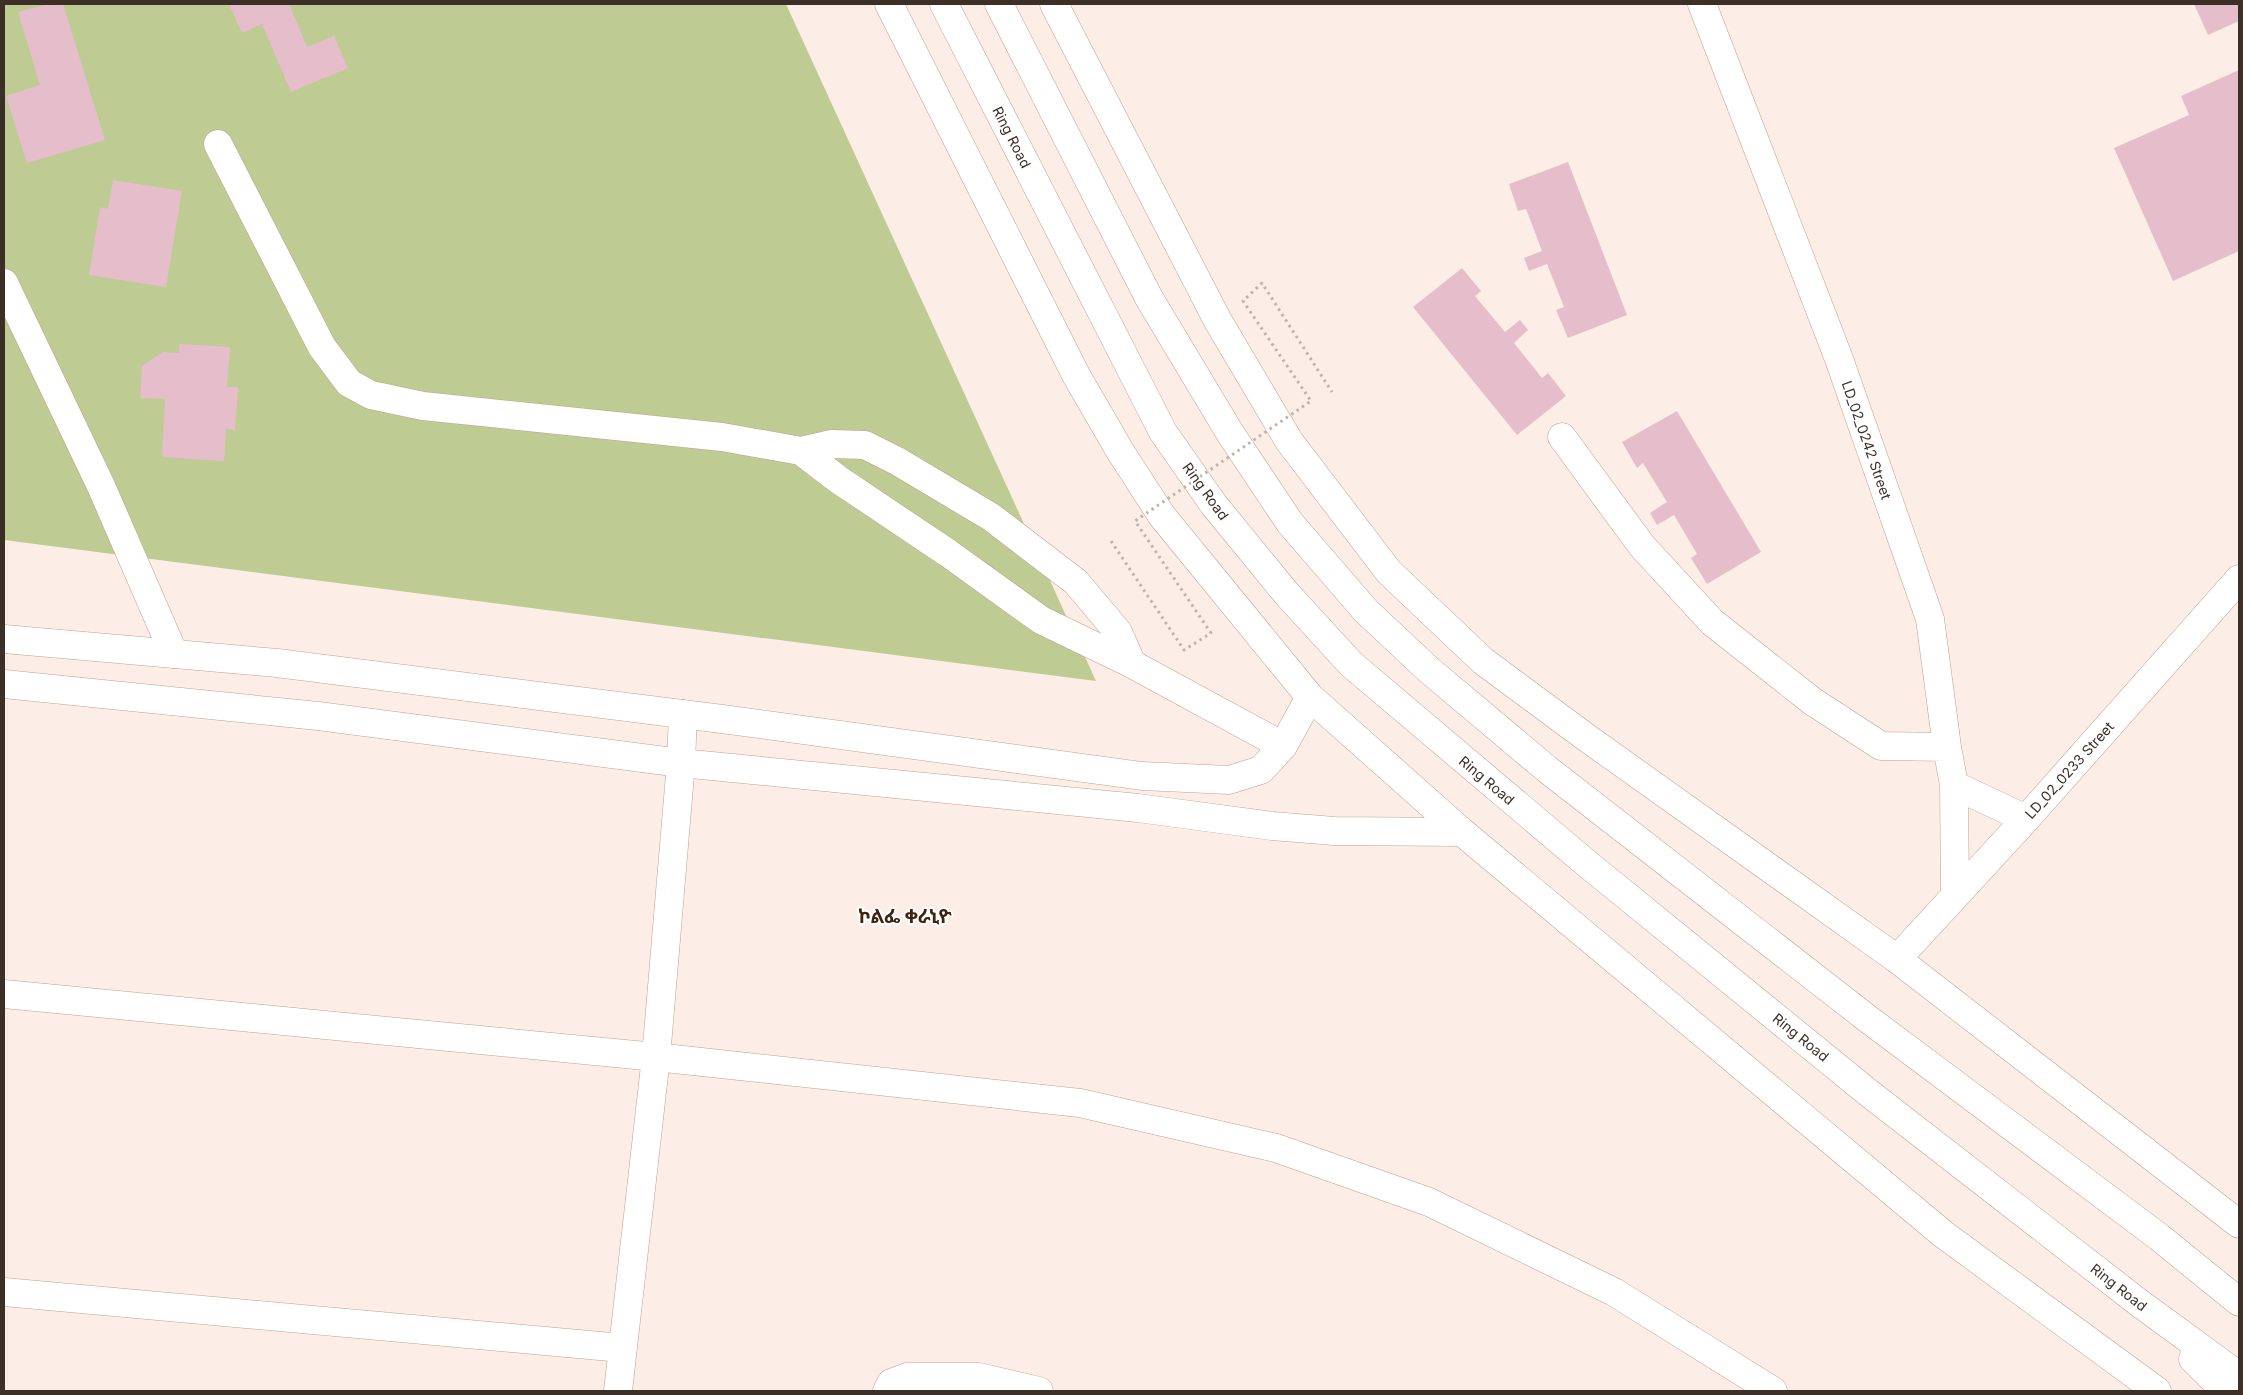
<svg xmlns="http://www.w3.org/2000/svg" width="2243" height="1395" viewBox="0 0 2243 1395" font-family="Inter,'Noto Sans Ethiopic',sans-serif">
  <rect width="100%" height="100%" fill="#fceee6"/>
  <!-- forest -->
  <path fill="#becb93" d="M4,4H786L1096,681L4,540Z"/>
  <!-- building -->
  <path fill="#e6becb" d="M48,4H63L105,140L27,163L6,96L40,85L18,12Z
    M229,4H289L307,47L334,36L348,68L291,92L262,24L242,33Z
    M2194,4H2239V21L2208,35Z
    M2239,70V251L2173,281L2114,148L2189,115L2181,96Z
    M1568,162L1627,315L1568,338L1556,310L1564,307L1547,264L1529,271L1524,258L1542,251L1526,209L1518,211L1509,184Z
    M113,180L182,191L166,287L89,275L100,207L108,209Z
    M1462,268L1481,291L1475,296L1505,332L1520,320L1528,330L1514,343L1542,378L1548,373L1566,396L1517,435L1413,307Z
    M179,344L230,347L227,387H238L235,430L226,429L224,461L162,457L165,399L140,398L142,366L163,352L179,353Z
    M1677,411L1761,552L1707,584L1691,558L1697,554L1674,515L1657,525L1650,513L1667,502L1643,463L1637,468L1622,442Z"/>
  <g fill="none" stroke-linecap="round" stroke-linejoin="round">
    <defs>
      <path id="minor" d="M1702,4L1839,359L1930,619L1947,747L1954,785L1955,894
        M218,144L322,347L349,383L371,395L423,406L722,437L801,451L839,480L948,553L1041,620L1132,664L1283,746
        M4,283L101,486L174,654
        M1562,437L1642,546L1712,622L1812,701L1881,746L1947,747
        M801,451L832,444L865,445L897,461L991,517L1076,582L1118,632L1132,664
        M1954,785L2026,819
        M1897,959L2026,819L2239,579
        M4,994L656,1057L1080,1103L1276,1148L1429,1202L1614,1292L1773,1391
        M4,1292L622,1348
        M618,1391L656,1057L681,763L683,714
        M887,1391L891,1383L907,1377H979L1039,1391"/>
      <path id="major" d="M889,4L1076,375L1120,451L1162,516L1310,697L1462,832L1943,1234L2157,1391
        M1054,4L1218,321L1289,441L1389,572L1483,661L1587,738L1897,959L2239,1224
        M4,639L277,663L722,719L1142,776L1229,780L1261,770L1283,746L1310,697
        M4,684L318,716L681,763L1138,808L1272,826L1334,831L1462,832"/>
      <path id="highway" d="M944,4L1163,432L1214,505L1286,593L1351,664L1585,862L1870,1094L2138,1302L2239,1376
        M999,4L1149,298L1230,433L1290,523L1366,611L1429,670L1548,770L1868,1019L2159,1237L2239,1302
        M2193,1359L2225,1391"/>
    </defs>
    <!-- minor casing -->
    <use href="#minor" stroke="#c1a08c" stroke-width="29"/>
    <!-- major casing -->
    <use href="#major" stroke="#c1a08c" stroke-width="29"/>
    <!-- highway casing -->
    <use href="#highway" stroke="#c1a08c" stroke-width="29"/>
    <!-- minor -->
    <use href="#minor" stroke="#fff" stroke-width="28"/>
    <!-- major -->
    <use href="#major" stroke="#fff" stroke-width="28"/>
    <!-- highway -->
    <use href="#highway" stroke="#fff" stroke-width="28"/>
    <!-- path-bridge -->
    <path stroke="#c0b3ab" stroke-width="3" stroke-dasharray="2.5 4" stroke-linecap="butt" d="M1111,541L1184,650L1211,633L1135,521L1311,401L1243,301L1262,283L1332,392"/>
  </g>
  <g text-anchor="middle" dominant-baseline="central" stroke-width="4" stroke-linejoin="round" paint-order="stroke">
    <!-- street labels -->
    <g font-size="14" fill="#3c2f27" stroke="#fff">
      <text transform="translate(1012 137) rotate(63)">Ring Road</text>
      <text transform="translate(1867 440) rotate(71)">LD_02_0242 Street</text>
      <text transform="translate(1206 491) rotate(54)">Ring Road</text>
      <text transform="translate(2069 770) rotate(-48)">LD_02_0233 Street</text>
      <text transform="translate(1487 780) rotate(40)">Ring Road</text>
      <text transform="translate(1801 1037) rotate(39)">Ring Road</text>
      <text transform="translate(2119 1287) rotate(38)">Ring Road</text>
    </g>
    <!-- district labels -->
    <g font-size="19" font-weight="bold" fill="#3e2413" stroke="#fff">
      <text x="905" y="916">ኮልፌ ቀራኒዮ</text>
    </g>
  </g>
  <!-- border -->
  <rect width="2243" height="1395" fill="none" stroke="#3c2f27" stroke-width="10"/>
</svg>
